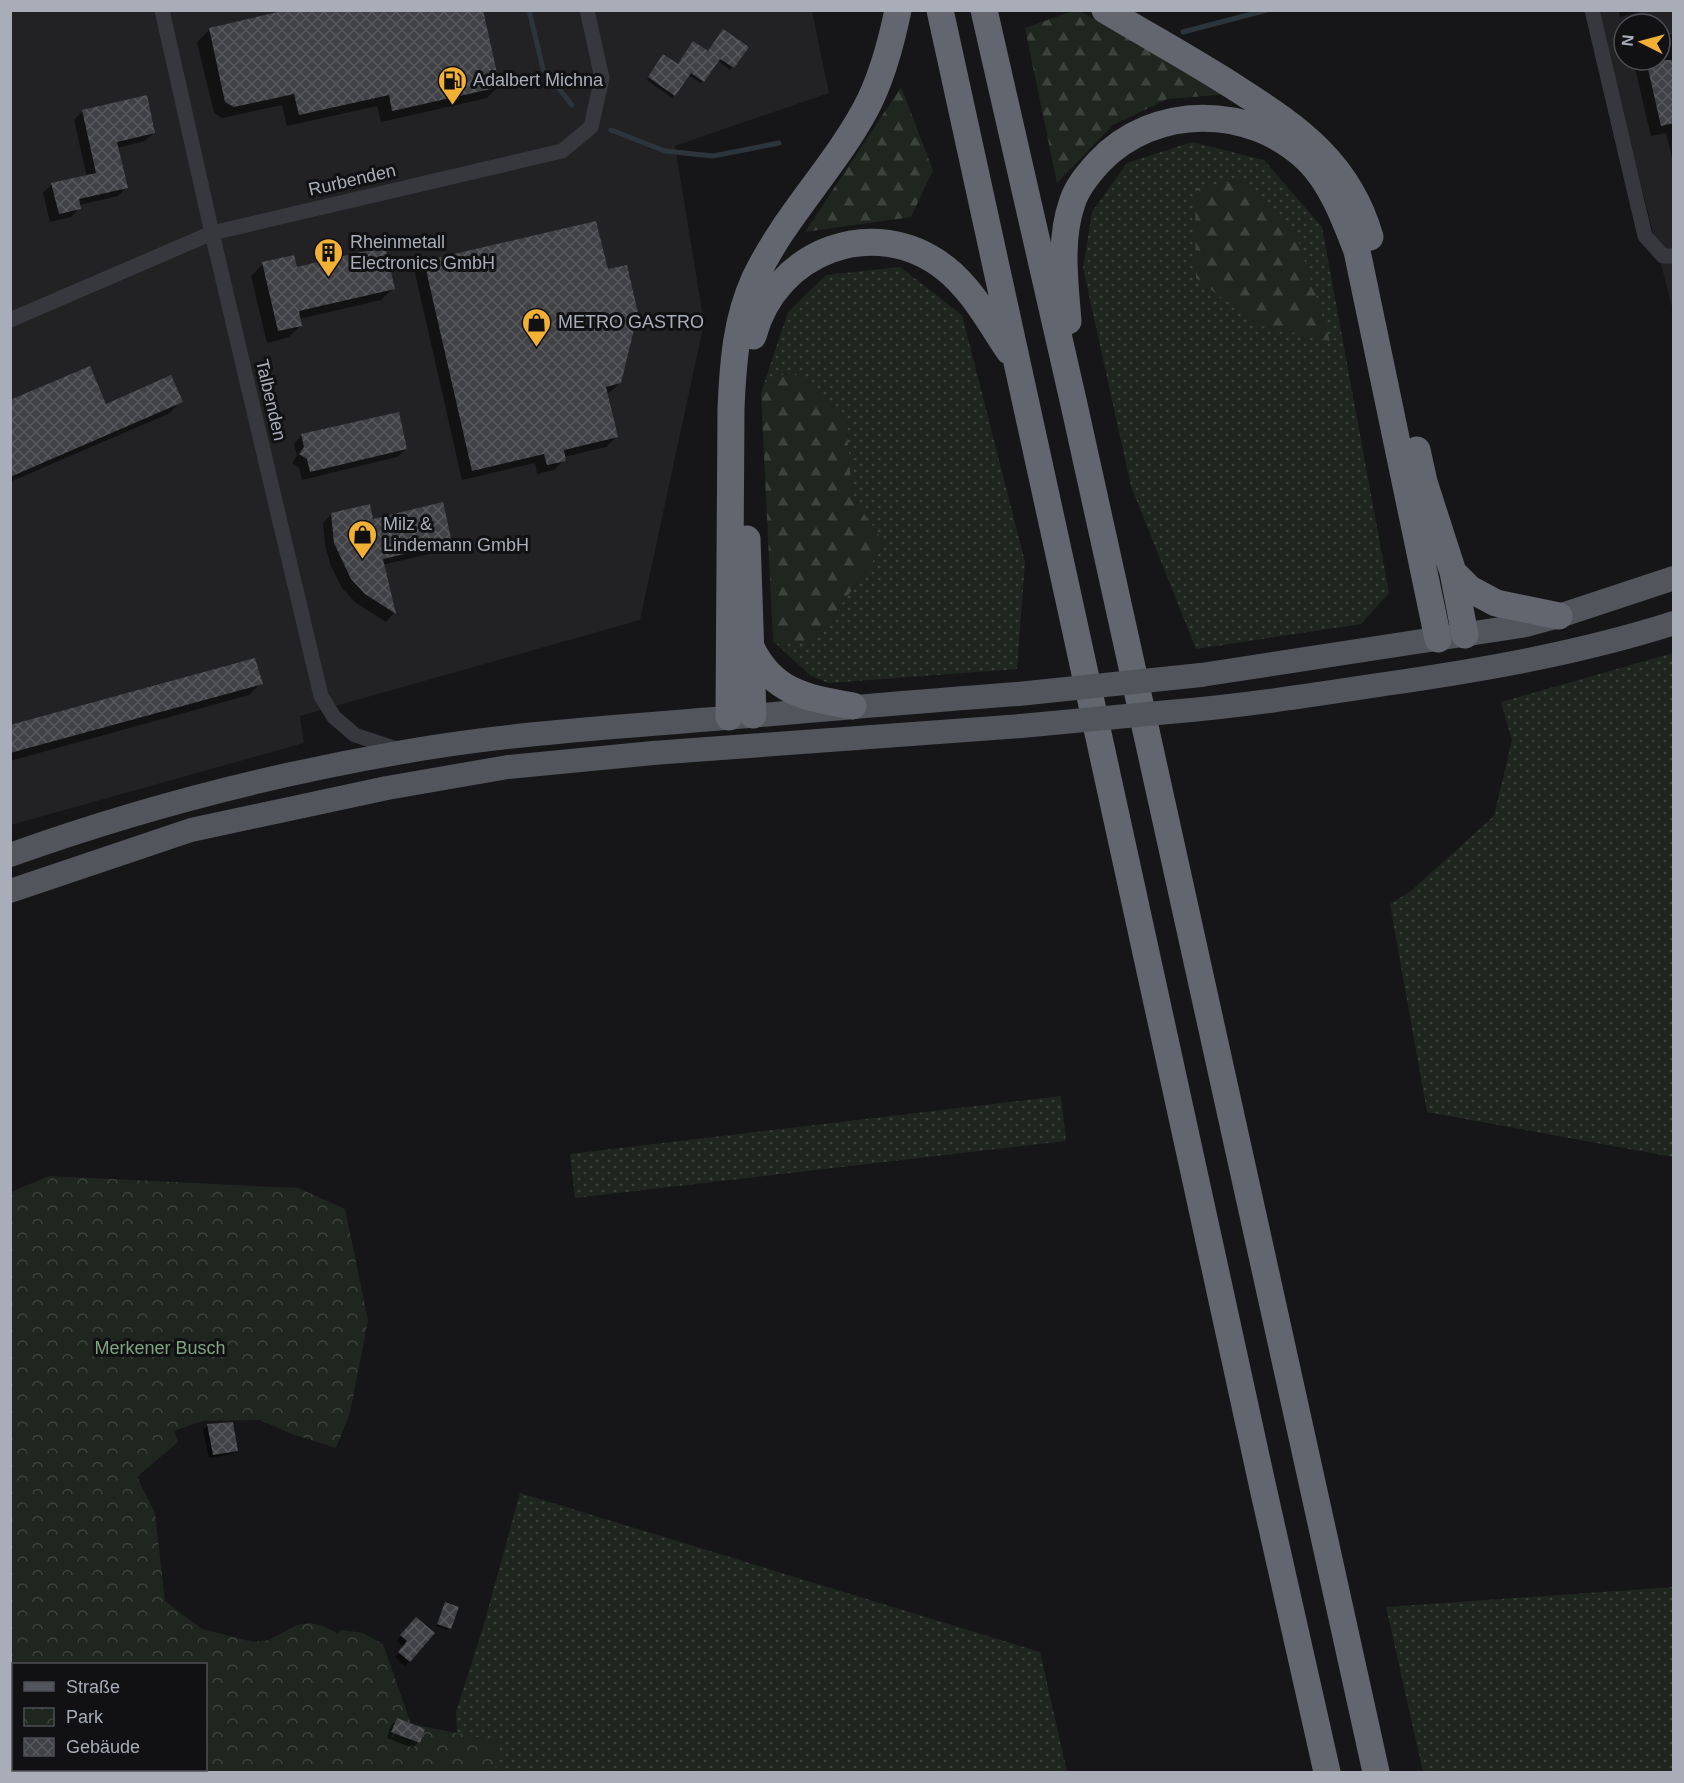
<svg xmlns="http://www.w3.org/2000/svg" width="1684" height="1783" viewBox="0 0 1684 1783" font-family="Helvetica,sans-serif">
  <defs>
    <pattern id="grass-dots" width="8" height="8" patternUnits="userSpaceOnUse" patternTransform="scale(1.5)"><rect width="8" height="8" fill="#1e261f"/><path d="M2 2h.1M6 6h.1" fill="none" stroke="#3c433d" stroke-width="1.8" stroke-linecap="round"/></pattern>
    <pattern id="forest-firs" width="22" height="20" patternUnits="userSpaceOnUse" patternTransform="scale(1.5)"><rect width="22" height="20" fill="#1e261f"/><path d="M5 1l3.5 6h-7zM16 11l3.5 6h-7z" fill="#3c433d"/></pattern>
    <pattern id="park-crowns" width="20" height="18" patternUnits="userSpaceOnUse" patternTransform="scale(1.5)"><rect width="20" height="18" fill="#1e261f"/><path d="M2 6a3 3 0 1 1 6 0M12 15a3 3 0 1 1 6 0" fill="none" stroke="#3c433d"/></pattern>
    <pattern id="building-cross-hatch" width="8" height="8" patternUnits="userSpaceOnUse" patternTransform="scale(1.5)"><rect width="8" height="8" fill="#404145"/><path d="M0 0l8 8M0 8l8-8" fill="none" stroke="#595a5e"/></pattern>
  </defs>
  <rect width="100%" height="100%" fill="#161618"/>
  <!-- built -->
  <path fill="#222225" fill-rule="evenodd" d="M11,11H812L829,93L675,146L704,323L640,620L300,716L304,743L11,825Z
    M1597,11H1673V311ZM1624,24H1660V60H1624Z"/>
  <!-- grass -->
  <path fill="url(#grass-dots)" d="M1192,142L1264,160L1322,227L1389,593L1361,624L1196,649L1131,486L1083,268L1092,212L1127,163Z
    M900,267L962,315L1025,562L1017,669L829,683L811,676L773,641H815L885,544L852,496L846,417L789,370L761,393L788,312L826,275Z
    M1673,653V1157L1427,1112L1390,904L1411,891L1494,816L1512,740L1501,702Z
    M1061,1096L1066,1141L575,1198L570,1154Z
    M520,1493L1040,1652L1067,1772H459L456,1712L484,1624Z
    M1673,1587V1772H1423L1386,1607Z"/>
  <!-- forest -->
  <path fill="url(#forest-firs)" d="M1073,11H1080L1229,94L1167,99L1113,125L1057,183L1025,28Z
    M901,87L933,170L911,217L805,232Z
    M1241,180L1296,233L1330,341L1257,325L1196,278L1195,189Z
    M789,370L846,417L852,496L885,544L815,641H773L761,393Z"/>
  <!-- park -->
  <path fill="url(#park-crowns)" fill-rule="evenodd" d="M49,1176L298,1188L345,1209L368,1320L350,1413L336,1448L292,1434L260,1420L202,1421L174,1431L178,1442L137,1477L155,1513L165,1601L202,1629L253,1642L269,1640L297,1625L310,1623L323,1626L337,1633L342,1630L363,1633L383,1644L411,1724L498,1741L495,1772H11V1192ZM14,1664H206V1770H14Z"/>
  <!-- shadow -->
  <path fill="#0007" d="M294,10L499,86L487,98L381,122L377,106L287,126L282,105L222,118L214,113L197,42L209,30Z
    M1618,10H1649L1620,17Z
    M1674,34V166L1666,133L1651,136L1633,60H1660V37Z
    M747,47L730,70L717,60L701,83L688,75L672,98L647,80L661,58L677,65L707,52Z
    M83,111L154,132L145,141L117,148L126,188L118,196L79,205L80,208L71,217L50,222L43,193L52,184L87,177L74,120Z
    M370,247L393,288L381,300L299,319L301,325L289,337L267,343L251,276L263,264L296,268L365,253Z
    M424,263L620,383L609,393L606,394L616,437L606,447L564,457V460L554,470L537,474L535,463L462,480L415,273Z
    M181,401L170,413L10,482V402L105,406Z
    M302,435L406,449L397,457L302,480L299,468L292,463L297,456L294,444Z
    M332,514L372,521L450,543L442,551L382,565L394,613L386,622L356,603L342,588L331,566L325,545L323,523Z
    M261,683L249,695L10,761V727Z
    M208,1425L236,1450L232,1454L209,1458L203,1430Z
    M446,1604L450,1628L447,1630L436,1626Z
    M411,1623L433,1633L405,1666L395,1657L404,1647L397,1641Z
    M397,1720L418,1742L413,1748L387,1738L391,1725Z"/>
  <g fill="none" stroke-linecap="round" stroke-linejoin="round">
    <!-- stream -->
    <path stroke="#2c353c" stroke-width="5" d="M529,10L543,69L572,105
      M1183,32L1267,10
      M611,130L665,151L713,156L779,143"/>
  </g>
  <!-- building -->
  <path fill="url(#building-cross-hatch)" d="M287,10H483L500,87L392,111L389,95L299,115L294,94L234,107L225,102L209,28Z
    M723,29L749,47L734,68L720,59L704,82L691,73L675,96L648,77L663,54L678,64L693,41L708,51Z
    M1646,60H1674V123L1661,126Z
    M147,95L155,133L117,142L128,188L79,199L81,209L59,214L51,183L96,173L82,110Z
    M596,221L608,269L627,265L638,313L621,383L606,387L618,437L564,450L566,461L547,465L544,454L472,471L424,261Z
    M370,245L375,248L385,246L395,289L299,311L302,326L278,331L262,262L294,255L297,267L326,260L329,255L334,258L367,251Z
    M90,366L106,404L171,375L183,402L10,477V400Z
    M399,412L407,449L310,472L307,459L299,454L304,447L301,434Z
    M443,502L452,543L383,559L396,614L365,594L351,579L334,543L331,513L370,504L373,519Z
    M255,658L263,684L10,753V725Z
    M233,1422L238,1451L213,1455L207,1424Z
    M445,1602L459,1607L451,1629L437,1624Z
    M416,1617L435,1633L410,1662L398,1652L407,1641L400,1635Z
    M397,1718L425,1729L420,1743L391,1732Z"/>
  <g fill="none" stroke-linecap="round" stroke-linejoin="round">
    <!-- minor -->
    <path stroke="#37383d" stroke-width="15" d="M162,10L212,233L321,696L334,717L355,735L400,750
      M1592,10L1645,236L1663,256H1674
      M10,320L212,233L562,151L591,127L602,78L587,10"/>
    <!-- primary -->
    <path stroke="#53555c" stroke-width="24" d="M1201,675L1526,625L1559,616L1674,578
      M1169,712C1242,706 1313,695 1385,684C1482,670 1580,653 1674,623
      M10,855C138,809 270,775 403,752C510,733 618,727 725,718C823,710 920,701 1018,694
      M10,891L191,830L387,788L508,767L653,753L1021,726"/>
    <!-- motorway -->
    <path stroke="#63666e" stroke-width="27" d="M940,10L1263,1488L1327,1772
      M984,10L1073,400L1376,1772
      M1105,10C1150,37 1196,62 1239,90C1300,129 1349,164 1370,237
      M1068,321C1065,282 1059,241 1072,203C1077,187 1088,174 1099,162C1154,104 1250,104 1308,160C1332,184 1345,220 1357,251L1438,639
      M753,336C775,251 874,213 945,268C972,289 990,323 1009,351
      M1417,450L1424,482L1453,572L1465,635
      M747,539L753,715
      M1453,572L1470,589L1496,603L1559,616
      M751,647C773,693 807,698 853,706
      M729,717L731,408C733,363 736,319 755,278C784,217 833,169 865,110C882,79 891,44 898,10"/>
    <!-- primary-bridge -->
    <path stroke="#53555c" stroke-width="24" d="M1018,694L1201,675
      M1021,726L1169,712"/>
  </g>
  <!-- icons -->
  <defs>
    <symbol id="fuel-pin" viewBox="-11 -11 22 30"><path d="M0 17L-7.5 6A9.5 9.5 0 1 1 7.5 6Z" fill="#f2b134" stroke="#111113"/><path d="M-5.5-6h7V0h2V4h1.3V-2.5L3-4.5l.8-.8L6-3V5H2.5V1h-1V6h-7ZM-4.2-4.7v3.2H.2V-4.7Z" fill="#111"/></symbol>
    <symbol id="building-pin" viewBox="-11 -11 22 30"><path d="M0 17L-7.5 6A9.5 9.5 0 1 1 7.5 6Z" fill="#f2b134" stroke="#111113"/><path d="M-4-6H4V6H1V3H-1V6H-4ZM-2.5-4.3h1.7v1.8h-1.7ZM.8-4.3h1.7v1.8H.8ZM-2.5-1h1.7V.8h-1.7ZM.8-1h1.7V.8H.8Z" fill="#111"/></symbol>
    <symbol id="shop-pin" viewBox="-11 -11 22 30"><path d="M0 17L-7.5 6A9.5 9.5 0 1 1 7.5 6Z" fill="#f2b134" stroke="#111113"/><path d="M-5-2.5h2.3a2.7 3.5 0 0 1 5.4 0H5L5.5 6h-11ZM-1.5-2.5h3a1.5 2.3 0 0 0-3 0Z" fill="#111"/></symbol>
  </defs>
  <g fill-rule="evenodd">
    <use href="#fuel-pin" x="436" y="64" width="33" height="45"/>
    <use href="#building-pin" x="312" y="236" width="33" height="45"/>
    <use href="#shop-pin" x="520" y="306" width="33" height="45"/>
    <use href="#shop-pin" x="346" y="518" width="33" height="45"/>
  </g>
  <g text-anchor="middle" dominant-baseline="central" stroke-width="6" stroke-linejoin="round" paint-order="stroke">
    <!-- poi labels -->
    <g font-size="18" fill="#a8adb8" stroke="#111113" text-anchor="start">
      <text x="473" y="80">Adalbert Michna</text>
      <text x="350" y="242">Rheinmetall<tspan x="350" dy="21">Electronics GmbH</tspan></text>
      <text x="558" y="322">METRO GASTRO</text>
      <text x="383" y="524">Milz &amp;<tspan x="383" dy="21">Lindemann GmbH</tspan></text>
    </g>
    <!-- street labels -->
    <g font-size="18" fill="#a8adb8" stroke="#111113">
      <text transform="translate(352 180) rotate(-13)">Rurbenden</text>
      <text transform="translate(271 400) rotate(77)">Talbenden</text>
    </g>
    <!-- park labels -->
    <g font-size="18" fill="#7fa381" stroke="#111113">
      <text x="160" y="1348">Merkener Busch</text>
    </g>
  </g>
  <!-- border -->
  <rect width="1684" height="1783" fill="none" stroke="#a8adb8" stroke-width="24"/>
  <!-- legend -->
  <rect x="12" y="1663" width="195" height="108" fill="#111113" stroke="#4d4f55" stroke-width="1.5"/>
  <rect x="24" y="1682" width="30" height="9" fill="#53555c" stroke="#4d4f55" stroke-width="1.5"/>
  <text x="66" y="1693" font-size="18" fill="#a8adb8">Straße</text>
  <rect x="24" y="1708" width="30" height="18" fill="url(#park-crowns)" stroke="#4d4f55" stroke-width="1.5"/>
  <text x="66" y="1723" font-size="18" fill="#a8adb8">Park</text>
  <rect x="24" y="1738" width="30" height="18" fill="url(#building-cross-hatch)" stroke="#4d4f55" stroke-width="1.5"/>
  <text x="66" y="1753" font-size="18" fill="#a8adb8">Gebäude</text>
  <!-- north arrow -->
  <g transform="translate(1642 42) rotate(276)"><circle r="28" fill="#111113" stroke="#4d4f55" stroke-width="1.5"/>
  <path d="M0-4.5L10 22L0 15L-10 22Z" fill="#f2b134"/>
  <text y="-9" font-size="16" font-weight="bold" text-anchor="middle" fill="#a8adb8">N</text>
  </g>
</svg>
